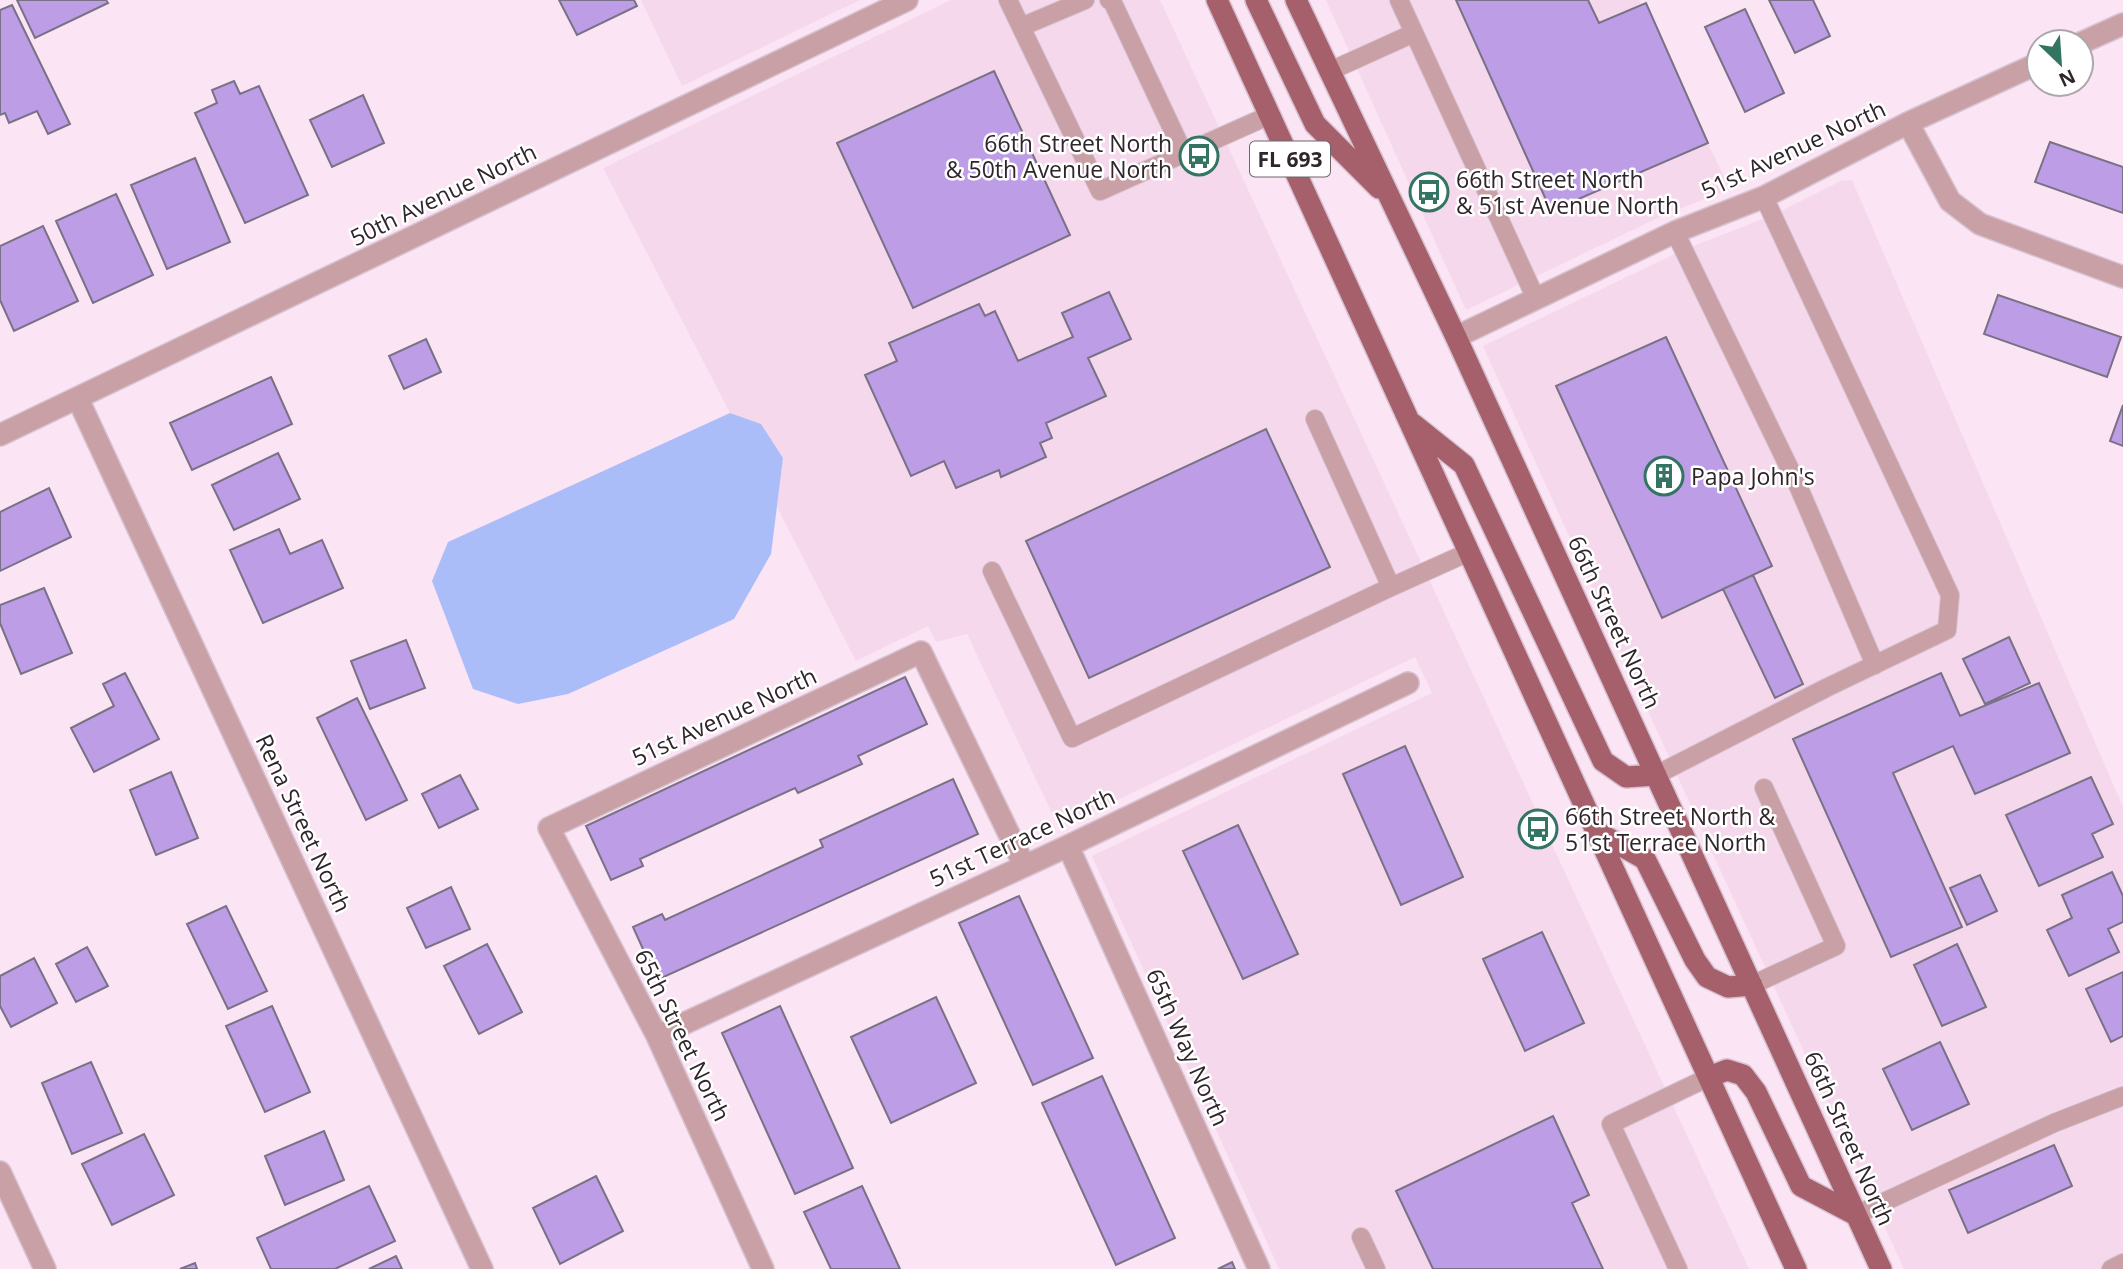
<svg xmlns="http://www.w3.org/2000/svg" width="2123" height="1269" viewBox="0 0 2123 1269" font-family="'Open Sans',sans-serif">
  <rect width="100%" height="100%" fill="#fbe4f4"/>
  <!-- built -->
  <path fill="#f6d8ed" d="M641,0H860L682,86Z
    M951,0H1160L1749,1269H1279L1092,856L1432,693L1415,657L1059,828L967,634L936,642L928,626L856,661L777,507L783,458L761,424L730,413L603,168Z
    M1326,0H1639L1729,187H1736L1666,214L1466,310Z
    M1852,180L2123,807V1269H1904L1706,839L1483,346L1683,250L1773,215L1841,181Z"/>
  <!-- water -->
  <path fill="#abbdf8" d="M730,413L761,424L783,458L771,554L734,619L568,694L518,704L473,689L432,581L448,542Z"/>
  <!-- building -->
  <path fill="#bd9de6" stroke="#797185" stroke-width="2" d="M17,0H106L108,3L35,38Z
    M559,0H634L637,6L577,35Z
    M1456,0H1588L1599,23L1646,3L1708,143L1551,211Z
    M1769,0H1813L1830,36L1795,53Z
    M12,5L70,124L48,134L37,111L9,123L5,113L0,115V10Z
    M1745,9L1784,93L1745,112L1705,27Z
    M994,71L1070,235L913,308L837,143Z
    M234,81L240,94L259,86L308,195L245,223L195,113L217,103L212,90Z
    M363,95L384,143L332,167L310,120Z
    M2050,142L2123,167V213L2035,182Z
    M195,158L230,242L167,269L131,185Z
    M116,194L153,275L93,303L56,221Z
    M43,226L78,301L14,331L0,300V246Z
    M1109,292L1131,339L1088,358L1106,396L1046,423L1052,438L1040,443L1046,457L1001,477L999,470L956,488L944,461L911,476L865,375L897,361L889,343L979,304L985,316L995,311L1018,361L1073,337L1062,313Z
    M1998,295L2121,337L2107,377L1984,334Z
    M1666,337L1772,566L1662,618L1556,386Z
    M426,339L441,372L404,389L389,356Z
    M271,377L292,424L192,470L170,423Z
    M2123,405V446L2110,441Z
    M1266,429L1330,567L1089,678L1026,541Z
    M278,453L300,499L234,530L212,485Z
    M49,488L71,537L0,571V512Z
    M279,529L290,554L322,540L343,588L263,623L230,550Z
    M1753,575L1803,684L1775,698L1723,589Z
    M44,588L72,653L21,674L0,623V605Z
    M2009,637L2030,683L1985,704L1963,659Z
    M406,640L425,688L370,709L351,661Z
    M125,673L159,739L94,772L71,728L114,706L103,684Z
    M1941,673L1960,716L2039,683L2070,753L1975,794L1953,746L1893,773L1962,927L1891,957L1793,739Z
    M905,677L927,724L858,756L862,764L798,793L795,788L640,859L643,866L611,880L586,826Z
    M357,698L407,800L366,820L317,718Z
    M1405,746L1463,877L1401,905L1343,774Z
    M171,772L198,838L156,855L130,790Z
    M460,775L478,809L439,828L422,794Z
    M2091,777L2113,824L2092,834L2103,857L2039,886L2006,815Z
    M953,779L978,834L657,980L633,927L662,914L665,920L823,847L820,840Z
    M1238,825L1298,954L1243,979L1183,851Z
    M2112,872L2123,896V922L2108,929L2119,952L2069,976L2047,930L2072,918L2062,895Z
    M1980,875L1997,911L1967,925L1950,888Z
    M451,887L470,929L426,948L407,908Z
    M1019,896L1093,1058L1033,1085L959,923Z
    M226,906L267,991L228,1009L187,924Z
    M1542,932L1584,1023L1525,1051L1483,959Z
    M487,944L522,1012L479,1034L444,966Z
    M1957,944L1986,1007L1942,1026L1914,965Z
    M87,947L108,986L76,1002L56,964Z
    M34,958L57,1003L11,1027L0,1006V976Z
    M2123,972V1036L2111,1042L2086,989Z
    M936,997L976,1083L891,1123L851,1037Z
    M272,1006L310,1092L265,1112L226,1026Z
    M780,1006L853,1168L795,1194L722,1033Z
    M1940,1042L1969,1104L1912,1130L1883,1069Z
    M91,1062L122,1133L72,1154L42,1083Z
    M1102,1076L1175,1238L1116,1265L1042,1103Z
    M1553,1116L1589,1195L1572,1203L1603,1269H1433L1396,1191Z
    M324,1131L344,1180L285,1205L265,1156Z
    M144,1134L174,1195L112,1225L82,1164Z
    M2054,1145L2072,1186L1968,1233L1949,1190Z
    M596,1176L623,1231L560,1264L533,1208Z
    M369,1186L395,1241L335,1269H271L257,1238Z
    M862,1186L900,1269H831L804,1212Z
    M396,1256L402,1269H369Z
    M1232,1262L1235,1269H1218Z
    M195,1263L197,1269H180Z"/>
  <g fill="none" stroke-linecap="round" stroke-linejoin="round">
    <defs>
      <path id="lane" d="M1008,0L1100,191L1270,115
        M1109,0L1112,1L1184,154
        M1399,0L1536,299
        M1021,27L1085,0
        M1330,71L1414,33
        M1675,232L1799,488L1875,665
        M1315,419L1391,587
        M992,571L1072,738L1391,587L1469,552
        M1656,775L1828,687L1947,630L1950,595L1764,197
        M1752,985L1836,946L1764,788
        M1856,1215L2054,1123L2123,1096
        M1361,1237L1376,1269
        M1678,1269L1611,1124L1709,1077
        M2111,1269L2123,1263"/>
      <path id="street" d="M2081,43L2123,24
        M1908,123L1950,201L1980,224L2123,277
        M1456,337L1675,232L1764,197L1908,123L2039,63
        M78,399L482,1269
        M0,435L907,0
        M1068,846L1259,1269
        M657,1036L1068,846L1408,683
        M0,1172L45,1269
        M763,1269L657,1036L549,828L921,652L1024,865"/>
      <path id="primary" d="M1217,0L1796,1269
        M1256,0L1315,124L1379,188
        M1296,0L1456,337L1881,1269
        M1413,424L1464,465L1603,761L1626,777L1656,775
        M1597,832L1645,859L1695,960L1707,977L1728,987L1752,985
        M1709,1077L1727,1070L1743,1075L1756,1092L1801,1186L1856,1215"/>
    </defs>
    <!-- lane casing -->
    <use href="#lane" stroke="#d6c2d0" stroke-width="20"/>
    <!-- street casing -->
    <use href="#street" stroke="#d6c2d0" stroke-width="24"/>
    <!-- primary casing -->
    <use href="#primary" stroke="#d6c2d0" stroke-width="24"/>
    <!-- lane -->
    <use href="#lane" stroke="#c9a0a6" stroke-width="18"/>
    <!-- street -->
    <use href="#street" stroke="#c9a0a6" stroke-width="21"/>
    <!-- primary -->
    <use href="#primary" stroke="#a6606c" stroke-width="21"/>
  </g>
  <!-- icons -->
  <defs>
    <symbol id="bus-ring" viewBox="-11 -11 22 22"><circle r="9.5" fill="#fff" stroke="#347463" stroke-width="1.5"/><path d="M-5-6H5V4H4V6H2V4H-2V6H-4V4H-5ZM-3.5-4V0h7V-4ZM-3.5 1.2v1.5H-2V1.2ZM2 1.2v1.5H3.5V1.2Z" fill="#347463"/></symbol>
    <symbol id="building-ring" viewBox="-11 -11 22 22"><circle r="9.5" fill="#fff" stroke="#347463" stroke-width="1.5"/><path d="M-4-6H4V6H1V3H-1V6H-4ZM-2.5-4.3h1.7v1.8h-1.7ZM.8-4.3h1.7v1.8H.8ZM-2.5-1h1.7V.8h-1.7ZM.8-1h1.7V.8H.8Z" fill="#347463"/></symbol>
  </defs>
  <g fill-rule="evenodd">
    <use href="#bus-ring" x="1177" y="134" width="44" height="44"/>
    <use href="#bus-ring" x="1407" y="170" width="44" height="44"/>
    <use href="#building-ring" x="1642" y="454" width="44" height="44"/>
    <use href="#bus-ring" x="1516" y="807" width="44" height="44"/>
  </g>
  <g text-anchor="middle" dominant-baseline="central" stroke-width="5" stroke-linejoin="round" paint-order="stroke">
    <!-- shield labels -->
    <rect fill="#fff" stroke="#6d676b" stroke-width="2" x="1250" y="141.5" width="80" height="35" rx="5"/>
    <g font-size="21" font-weight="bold" fill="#2f262c">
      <text x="1290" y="159">FL 693</text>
    </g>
    <!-- poi labels -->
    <g font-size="23" fill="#2f262c" stroke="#fff" text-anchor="start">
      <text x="1172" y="143" text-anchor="end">66th Street North<tspan x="1172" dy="26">&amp; 50th Avenue North</tspan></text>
      <text x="1456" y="179">66th Street North<tspan x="1456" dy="26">&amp; 51st Avenue North</tspan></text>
      <text x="1691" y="476">Papa John's</text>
      <text x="1565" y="816">66th Street North &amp;<tspan x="1565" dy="26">51st Terrace North</tspan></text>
    </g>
    <!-- street labels -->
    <g font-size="23" fill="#2f262c" stroke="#fff">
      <text transform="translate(1793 149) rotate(-25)">51st Avenue North</text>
      <text transform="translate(443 194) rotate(-26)">50th Avenue North</text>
      <text transform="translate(1615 622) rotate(65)">66th Street North</text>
      <text transform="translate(724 716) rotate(-25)">51st Avenue North</text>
      <text transform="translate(304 823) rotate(65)">Rena Street North</text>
      <text transform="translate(1022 837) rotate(-25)">51st Terrace North</text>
      <text transform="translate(683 1035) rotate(64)">65th Street North</text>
      <text transform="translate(1188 1047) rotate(66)">65th Way North</text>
      <text transform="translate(1850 1138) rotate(66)">66th Street North</text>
    </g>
  </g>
  <!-- north arrow -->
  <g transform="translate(2060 63) rotate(155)"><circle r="33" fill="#ffffff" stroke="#aca8ab" stroke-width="2"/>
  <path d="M0-5L12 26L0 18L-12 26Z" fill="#347463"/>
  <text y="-10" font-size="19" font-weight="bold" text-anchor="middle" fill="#2f262c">N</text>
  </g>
</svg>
